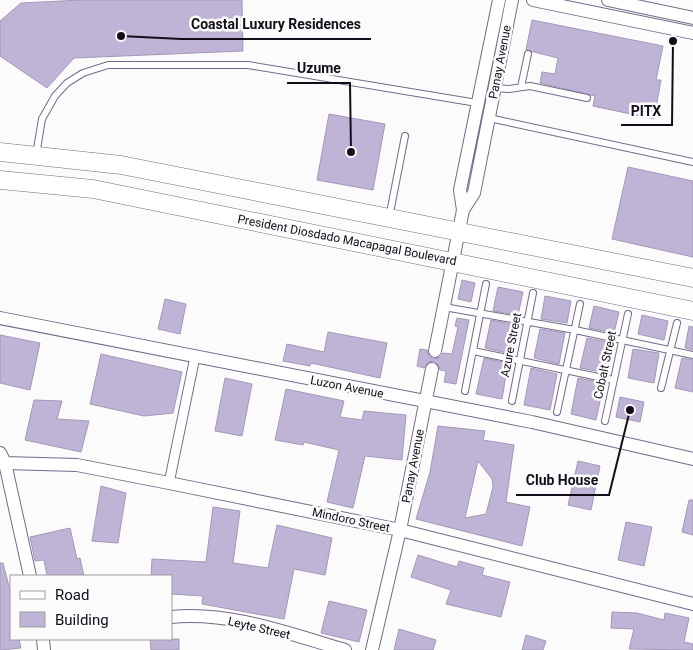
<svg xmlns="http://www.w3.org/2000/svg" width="693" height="650" viewBox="0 0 693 650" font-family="Roboto,sans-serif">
  <rect width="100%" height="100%" fill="#fbfbfb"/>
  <!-- building -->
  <path fill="#c0b4d6" stroke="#a498b9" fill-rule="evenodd" d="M81,0H242L243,51L74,58L47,88L0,56V21L21,3Z
    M532,20L663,46L656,80H661L654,119L593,106L595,96L540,83L542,72L555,74L558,58L526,50Z
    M329,114L385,124L373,190L317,180Z
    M628,167L693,181V257L612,239Z
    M462,280L475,283L471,302L458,299Z
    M498,287L523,292L518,315L493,311Z
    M545,296L571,301L567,323L541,319Z
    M165,299L186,304L180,334L158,329Z
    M594,306L619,312L614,333L589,328Z
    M642,315L668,321L664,340L638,334Z
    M457,318L469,320L456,384L444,382L446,371L440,370L439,366L434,361L429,362L424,368L417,366L420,349L427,350L429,357L434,359L441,357L443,353L452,354L458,327L455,326Z
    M491,320L516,325L511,354L485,348Z
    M689,326L693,327V350L685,348Z
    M540,329L565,333L559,364L534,358Z
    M328,332L387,343L380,378L311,363L310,366L283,361L287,344L324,352Z
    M0,335L40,343L30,390L0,383Z
    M587,338L612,343L606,373L580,368Z
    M633,349L659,353L654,383L628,378Z
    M101,354L182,372L173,413L144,416L90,404Z
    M484,358L508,363L502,399L476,394Z
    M682,358L693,360V392L675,388Z
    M531,368L557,374L550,410L524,405Z
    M225,378L252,384L242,436L215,431Z
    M578,378L604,383L596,420L571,414Z
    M286,389L344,401L340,417L362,420L364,411L406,415L402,460L365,456L353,508L327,502L339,450L304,442L303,445L275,440Z
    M620,397L644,402L640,422L616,417Z
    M34,400L62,401L57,419L89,421L81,452L25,440Z
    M438,426L485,431L483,440L514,445L506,502L530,507L522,546L416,519L430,472ZM478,461L492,479L493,487L486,514L465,518Z
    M578,461L600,466L591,510L568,505Z
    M101,486L126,493L118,543L92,541Z
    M689,500H693V535L682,532Z
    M213,507L240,511L233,563L268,568L277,525L332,538L325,575L294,569L284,619L202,604L203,596L171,594V576H151L152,559L206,562Z
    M626,522L652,527L644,566L618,560Z
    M70,528L77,559L80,558L84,576H47L44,560L35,561L30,537Z
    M418,555L457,567L459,561L484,568L482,575L510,582L501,617L446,604L451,590L411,577Z
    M0,563H3L11,594V639H19L21,648L0,650Z
    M329,601L367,610L359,642L321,633Z
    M612,612L637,613L664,620L665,613L689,618L684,642L693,644V650L629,649L634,629L611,628Z
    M399,629L436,640L433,650H394Z
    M526,635L546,641L543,650H522Z
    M150,639H179V650H151Z"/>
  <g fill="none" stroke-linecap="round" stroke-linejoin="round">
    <defs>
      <path id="service" d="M521,87L528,54
        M495,88L509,89L530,86L587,98
        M489,118L693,162
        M36,155L42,119L55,96L67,83L83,73L108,65H248L477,103
        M389,218L405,136
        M444,307L575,330L693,355
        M473,351L613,380
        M661,388L677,323
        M465,391L486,284
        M512,401L533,293
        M557,412L580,304
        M605,421L628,314"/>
      <path id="pedestrian" d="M169,483L195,357"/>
      <path id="minor" d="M533,0L693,33
        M608,0L693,18
        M463,210L474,193L512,0
        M0,318L532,422L693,459
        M435,351L463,210L460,190L499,0
        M0,453L5,463L30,576
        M5,463L77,465L169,483L400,530L693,604
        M171,617C230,611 290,634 345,650
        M43,639L44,650
        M372,650L400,530L432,369"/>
      <path id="secondary" d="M0,152L121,165L693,278
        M0,180L93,189L693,311"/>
    </defs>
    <!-- service casing -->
    <use href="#service" stroke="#756988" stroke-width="8"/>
    <!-- pedestrian casing -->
    <use href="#pedestrian" stroke="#756988" stroke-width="11"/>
    <!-- minor casing -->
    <use href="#minor" stroke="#756988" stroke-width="14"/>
    <!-- secondary casing -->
    <use href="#secondary" stroke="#756988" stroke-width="19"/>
    <!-- service -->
    <use href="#service" stroke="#fff" stroke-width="6"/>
    <!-- pedestrian -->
    <use href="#pedestrian" stroke="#fff" stroke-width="9"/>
    <!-- minor -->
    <use href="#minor" stroke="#fff" stroke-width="12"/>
    <!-- secondary -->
    <use href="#secondary" stroke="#fff" stroke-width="18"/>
  </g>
  <g text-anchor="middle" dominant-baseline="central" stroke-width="5" stroke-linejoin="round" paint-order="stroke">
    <!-- street labels -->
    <g font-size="12" fill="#120d19" stroke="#fbfbfb">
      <text transform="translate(500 62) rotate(-79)">Panay Avenue</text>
      <text transform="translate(347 240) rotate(11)">President Diosdado Macapagal Boulevard</text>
      <text transform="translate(511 345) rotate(-79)">Azure Street</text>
      <text transform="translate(605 365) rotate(-78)">Cobalt Street</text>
      <text transform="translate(347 387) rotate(11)">Luzon Avenue</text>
      <text transform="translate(413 466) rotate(-79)">Panay Avenue</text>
      <text transform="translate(351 520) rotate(12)">Mindoro Street</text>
      <text transform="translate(259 628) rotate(13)">Leyte Street</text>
    </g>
  </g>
  <!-- callouts -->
  <path fill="none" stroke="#120d19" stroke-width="2" d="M121 36L181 39H371M351 152L350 83H287M673 41L672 125H621M630 410L609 495H516"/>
  <g fill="#120d19" stroke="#fbfbfb" stroke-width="2">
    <circle cx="121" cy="36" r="5"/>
    <circle cx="351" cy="152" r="5"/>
    <circle cx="673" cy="41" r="5"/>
    <circle cx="630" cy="410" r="5"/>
  </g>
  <g font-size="14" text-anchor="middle" font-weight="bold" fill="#120d19" stroke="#fbfbfb" stroke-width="5" stroke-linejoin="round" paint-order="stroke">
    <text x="276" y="29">Coastal Luxury Residences</text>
    <text x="319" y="73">Uzume</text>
    <text x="646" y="116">PITX</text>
    <text x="562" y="485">Club House</text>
  </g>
  <!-- legend -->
  <rect x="10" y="575" width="162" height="65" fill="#fbfbfb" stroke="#9e9ca1"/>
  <rect x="20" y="591" width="25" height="8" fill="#ffffff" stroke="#9e9ca1"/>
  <text x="55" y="600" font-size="15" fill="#120d19">Road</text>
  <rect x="20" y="612" width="25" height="15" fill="#c0b4d6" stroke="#9e9ca1"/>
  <text x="55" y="625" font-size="15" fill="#120d19">Building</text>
</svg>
